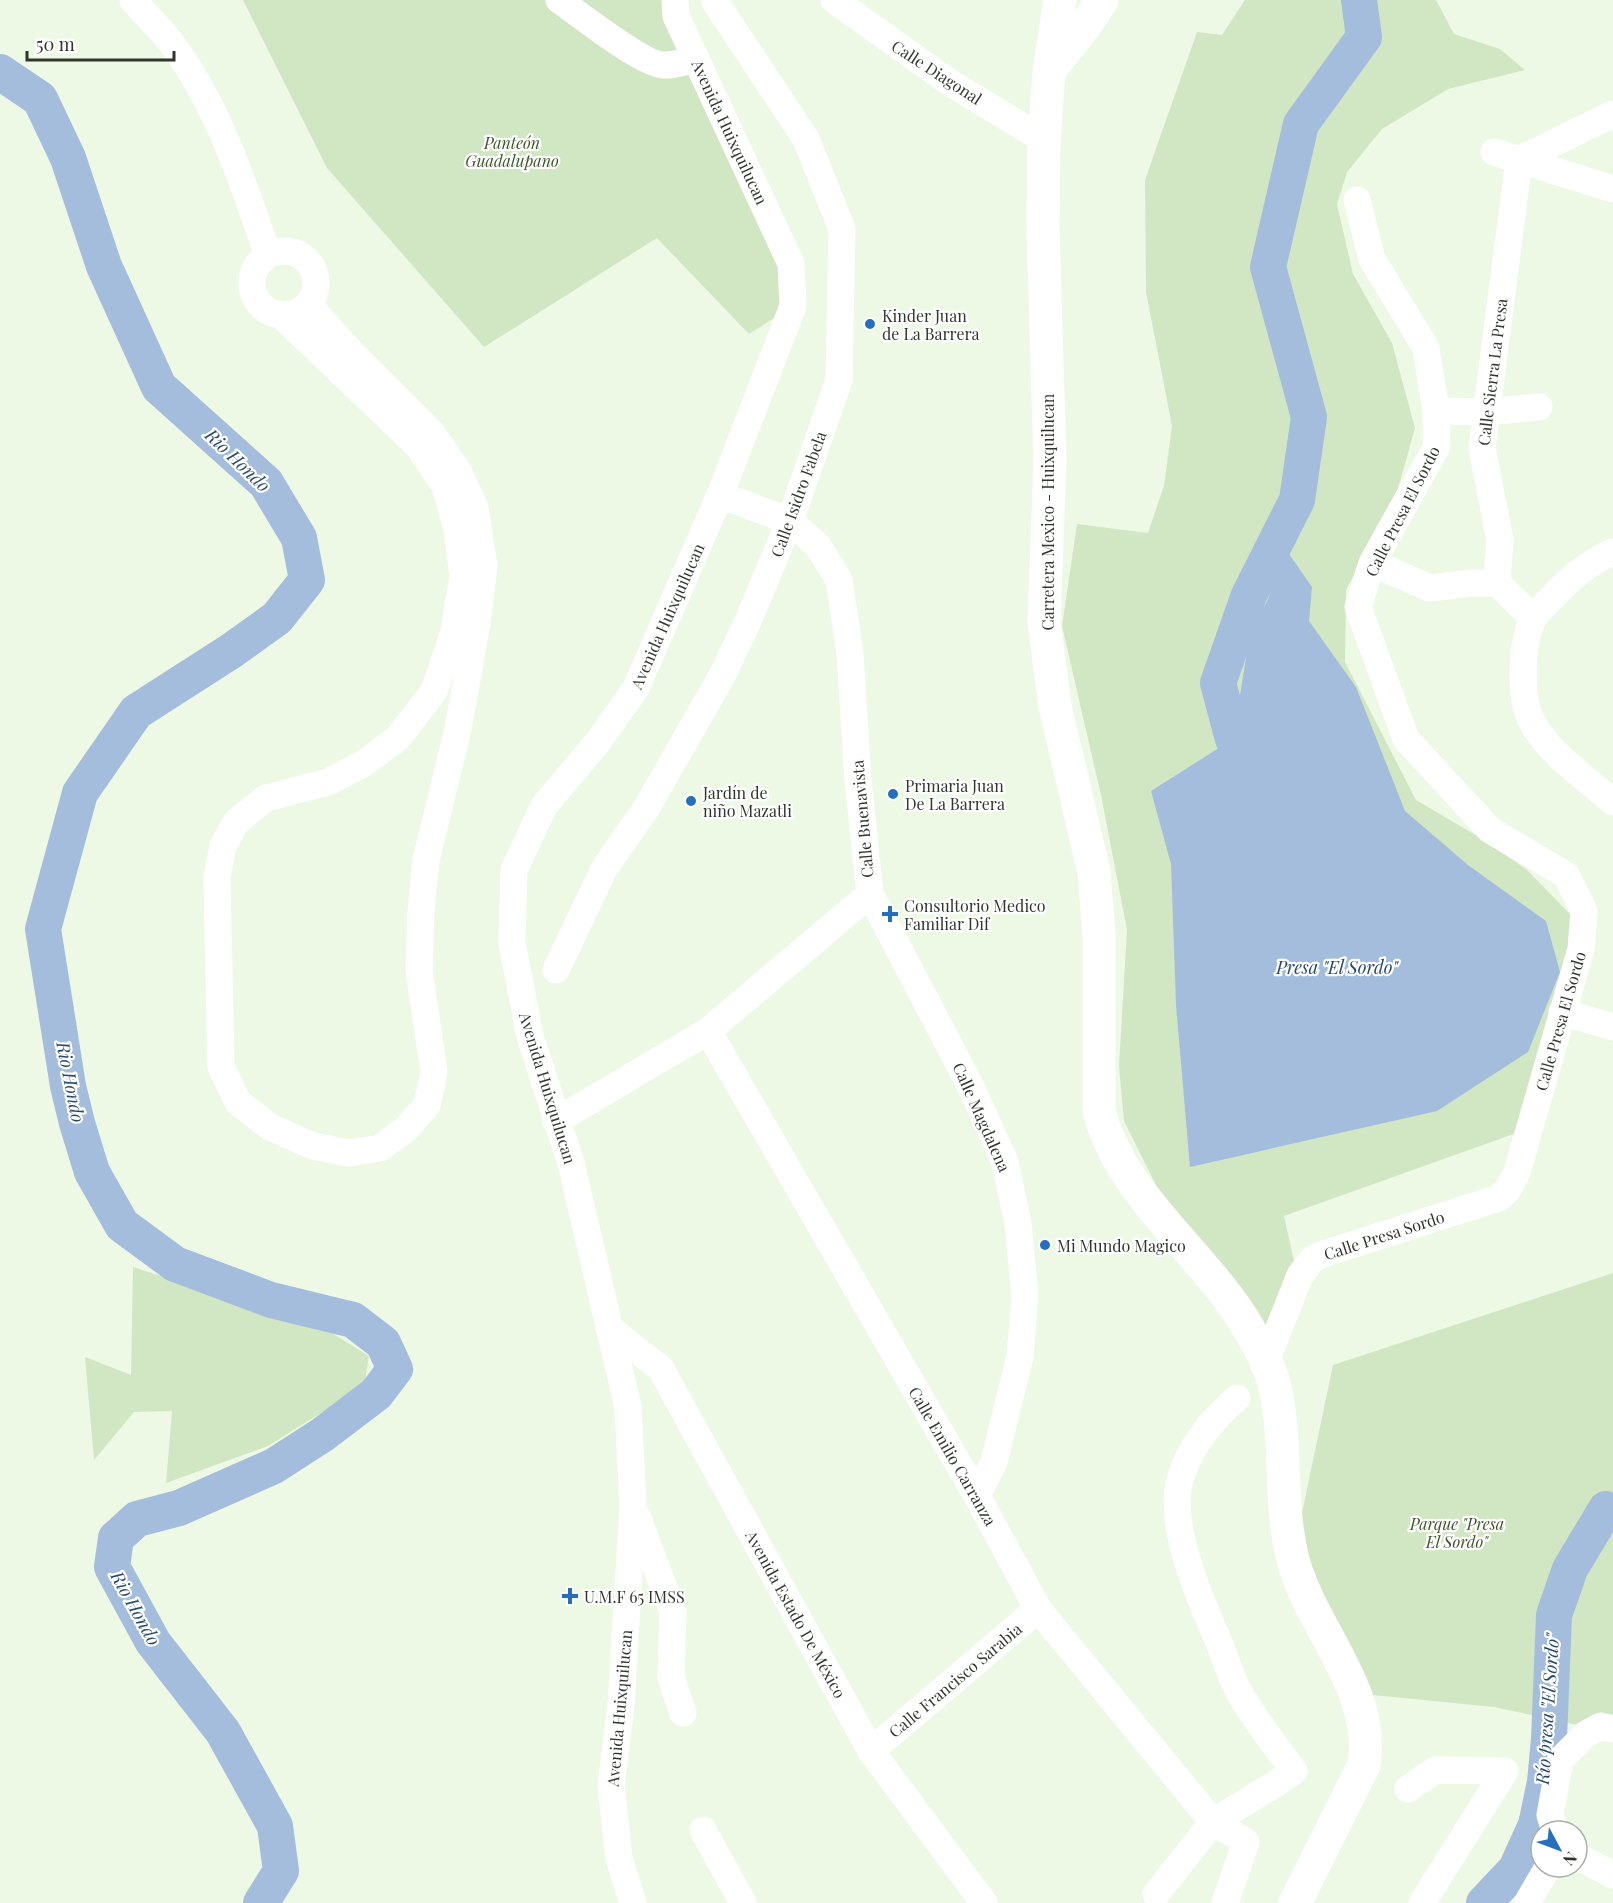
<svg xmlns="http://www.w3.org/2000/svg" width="1613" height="1903" viewBox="0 0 1613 1903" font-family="'Playfair Display',serif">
  <rect width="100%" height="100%" fill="#edf9e5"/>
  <!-- green -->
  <path fill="#d1e6c3" d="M243,0H675L791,264L793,306L749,334L657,238L484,347L327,168Z
    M1245,0H1436L1454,34L1500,49L1525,70L1448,89L1382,129L1347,172L1337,204L1353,274L1392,343L1415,428L1395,499L1346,590L1345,662L1416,800L1479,837L1526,869L1571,915L1570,943L1522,1131L1284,1216L1295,1266L1268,1332L1157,1187L1124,1121L1119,1066L1127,930L1101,795L1062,626L1077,524L1148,533L1164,486L1172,426L1146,292L1145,180L1197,32L1222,35Z
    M133,1267L327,1330L369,1356L364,1386L268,1446L166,1483L172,1411L134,1412L94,1460L85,1357L131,1375Z
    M1613,1273V1718L1578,1725L1494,1707L1363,1694L1297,1537L1333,1365Z"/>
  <!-- water -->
  <path fill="#a4bddc" d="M1287,551L1312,587L1309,621L1356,687L1405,811L1468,865L1546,921L1560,972L1528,1052L1437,1111L1190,1167L1176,1005L1171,864L1151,791L1233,739L1250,633L1267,601Z"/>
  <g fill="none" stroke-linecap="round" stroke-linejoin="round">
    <!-- river -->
    <path stroke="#a4bddc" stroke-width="36" d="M0,72L40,99L68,158L104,266L159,387L266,483L299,538L307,580L277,618L231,651L136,712L80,793L43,929L68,1086L77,1123L92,1172L122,1225L175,1264L271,1300L353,1320L383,1343L395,1369L376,1394L322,1435L274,1466L179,1508L137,1519L116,1538L112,1567L153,1642L223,1732L275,1826L281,1871L261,1903
      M1233,739L1218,683L1249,595L1297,500L1309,417L1268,267L1301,124L1364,37L1359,0
      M1484,1903L1516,1869L1536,1825L1545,1782L1549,1739L1554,1615L1570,1569L1606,1509"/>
    <!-- minor -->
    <path stroke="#fff" stroke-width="27" d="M133,0C146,15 161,29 173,45C219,108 243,183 268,255
      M559,0C579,14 642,64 663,65C673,66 686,61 696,59
      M834,0L949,82L1044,140
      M1494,152L1613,189
      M252 283a32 32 0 1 1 64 0a32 32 0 1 1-64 0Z
      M281,315L418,446L445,486L457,529L463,576L454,632L434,691L398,738L363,764L328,782L266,798L236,822L223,846L217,878L221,1067L238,1102L270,1127L313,1146L349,1153L380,1148L406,1129L427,1105L434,1072L419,970L421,911L426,860L458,729L477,623L484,566L475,508L458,471L431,432L348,349L308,304
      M1436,411L1486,412L1539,407
      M720,495L790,521L818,546L839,580L850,653L858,780L870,894L971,1087L1005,1162L1018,1223L1025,1296L1020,1357L994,1462L977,1496
      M1613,552C1585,564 1565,583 1545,605C1541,609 1535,614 1533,619C1521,643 1519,698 1532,722C1550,755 1585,777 1613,802
      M1372,563L1430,588L1472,583H1497L1533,618
      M1497,583L1500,540L1482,448L1519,160L1613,114
      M556,970L604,869L647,807L723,674L748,621L790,521L839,380L842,229L806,139L714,0
      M1562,1012L1613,1027
      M708,1031L977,1496L1038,1609L1213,1822L1246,1842L1225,1903
      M556,1121L708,1031L870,894
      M609,1328L661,1369L871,1751L984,1903
      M1266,1361L1300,1275L1313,1259L1323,1254L1499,1198L1507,1191L1517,1172L1581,949L1584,911L1566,875L1490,830L1406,739L1358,607L1372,563L1437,446L1436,411L1426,348L1372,259L1357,200
      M637,1516L673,1612L671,1678L683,1713
      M871,1751L1038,1609
      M1408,1789L1435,1770L1505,1771
      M703,1830L743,1903
      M1555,1831L1550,1815L1560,1760L1586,1734L1601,1726L1613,1729
      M1577,1856L1613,1875
      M1156,1894L1213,1822L1277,1783L1294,1771C1275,1745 1255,1720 1239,1692C1231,1677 1226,1661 1220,1645C1202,1603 1169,1530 1179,1484C1186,1451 1212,1419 1237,1398
      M633,1903L619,1858L611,1786L621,1705L633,1506L628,1407L571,1163L530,1036L512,943L514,870L544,806L597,743L636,688L720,495L793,306L791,264L676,16L675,0
      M1422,1903L1505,1771
      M1527,1903L1548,1867"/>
    <!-- major -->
    <path stroke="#fff" stroke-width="33" d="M1060,0L1049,72L1044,140L1043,229L1050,461L1044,622L1055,706L1094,872L1099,934V1111C1121,1197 1206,1254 1249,1329C1260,1347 1270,1367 1275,1387C1288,1445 1278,1505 1294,1563C1313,1631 1376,1690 1364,1765L1295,1903
      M1050,70L1087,23L1102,0"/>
  </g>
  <!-- markers -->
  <g fill="#266fbf" stroke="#fff" stroke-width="2">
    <circle cx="870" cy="324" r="6"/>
    <circle cx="893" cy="794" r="6"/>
    <circle cx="691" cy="801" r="6"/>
    <path d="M887 905h6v6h6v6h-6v6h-6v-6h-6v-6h6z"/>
    <circle cx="1045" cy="1245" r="6"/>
    <path d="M567 1587h6v6h6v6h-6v6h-6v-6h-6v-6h6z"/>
  </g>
  <g text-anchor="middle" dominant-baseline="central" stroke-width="4.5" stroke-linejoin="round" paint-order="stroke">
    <!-- street labels -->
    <g font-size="16" fill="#30352d" stroke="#fff">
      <text transform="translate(937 72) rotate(33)">Calle Diagonal</text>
      <text transform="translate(730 132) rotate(65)">Avenida Huixquilucan</text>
      <text transform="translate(1492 372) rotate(-83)">Calle Sierra La Presa</text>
      <text transform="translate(798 494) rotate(-70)">Calle Isidro Fabela</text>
      <text transform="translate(1402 511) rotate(-63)">Calle Presa El Sordo</text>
      <text transform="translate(1047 512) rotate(-90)">Carretera Mexico - Huixquilucan</text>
      <text transform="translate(667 616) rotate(-66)">Avenida Huixquilucan</text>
      <text transform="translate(862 819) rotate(-95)">Calle Buenavista</text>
      <text transform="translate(1560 1021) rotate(-74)">Calle Presa El Sordo</text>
      <text transform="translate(548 1088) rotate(73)">Avenida Huixquilucan</text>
      <text transform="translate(982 1117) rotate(66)">Calle Magdalena</text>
      <text transform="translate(1384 1235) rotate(-18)">Calle Presa Sordo</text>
      <text transform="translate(953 1456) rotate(60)">Calle Emilio Carranza</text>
      <text transform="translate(796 1614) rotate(61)">Avenida Estado De México</text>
      <text transform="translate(955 1680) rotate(-40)">Calle Francisco Sarabia</text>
      <text transform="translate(619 1708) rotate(-85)">Avenida Huixquilucan</text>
    </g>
    <!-- park labels -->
    <g font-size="16" font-style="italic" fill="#3b5625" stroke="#fff">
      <text x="512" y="142">Panteón<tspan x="512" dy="18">Guadalupano</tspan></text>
      <text x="1457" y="1523">Parque "Presa<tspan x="1457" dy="18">El Sordo"</tspan></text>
    </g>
    <!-- poi labels -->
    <g font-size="16" fill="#30352d" stroke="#fff" text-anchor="start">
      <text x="882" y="315">Kinder Juan<tspan x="882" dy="18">de La Barrera</tspan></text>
      <text x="905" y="785">Primaria Juan<tspan x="905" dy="18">De La Barrera</tspan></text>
      <text x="703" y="792">Jardín de<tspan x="703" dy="18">niño Mazatli</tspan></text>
      <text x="904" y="905">Consultorio Medico<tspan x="904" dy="18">Familiar Dif</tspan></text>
      <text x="1057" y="1245">Mi Mundo Magico</text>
      <text x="584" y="1596">U.M.F 65 IMSS</text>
    </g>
    <!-- water labels -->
    <g font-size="18" font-style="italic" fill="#264972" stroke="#fff">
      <text transform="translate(238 460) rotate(44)">Rio Hondo</text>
      <text x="1337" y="967">Presa "El Sordo"</text>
      <text transform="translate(71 1082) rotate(79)">Rio Hondo</text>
      <text transform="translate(136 1608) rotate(61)">Rio Hondo</text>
      <text transform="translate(1547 1709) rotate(-86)">Río presa "El Sordo"</text>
    </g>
  </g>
  <!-- north arrow -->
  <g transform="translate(1559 1849) rotate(131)"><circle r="28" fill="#ffffff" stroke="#acaeab" stroke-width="1.5"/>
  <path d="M0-4.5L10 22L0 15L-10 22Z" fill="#266fbf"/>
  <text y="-9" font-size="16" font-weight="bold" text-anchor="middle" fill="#30352d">N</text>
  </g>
  <!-- scale -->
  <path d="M27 51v9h147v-9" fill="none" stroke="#30352d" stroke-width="3"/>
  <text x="36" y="51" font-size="18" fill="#30352d" stroke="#ffffff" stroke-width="4.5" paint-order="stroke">50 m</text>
</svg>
